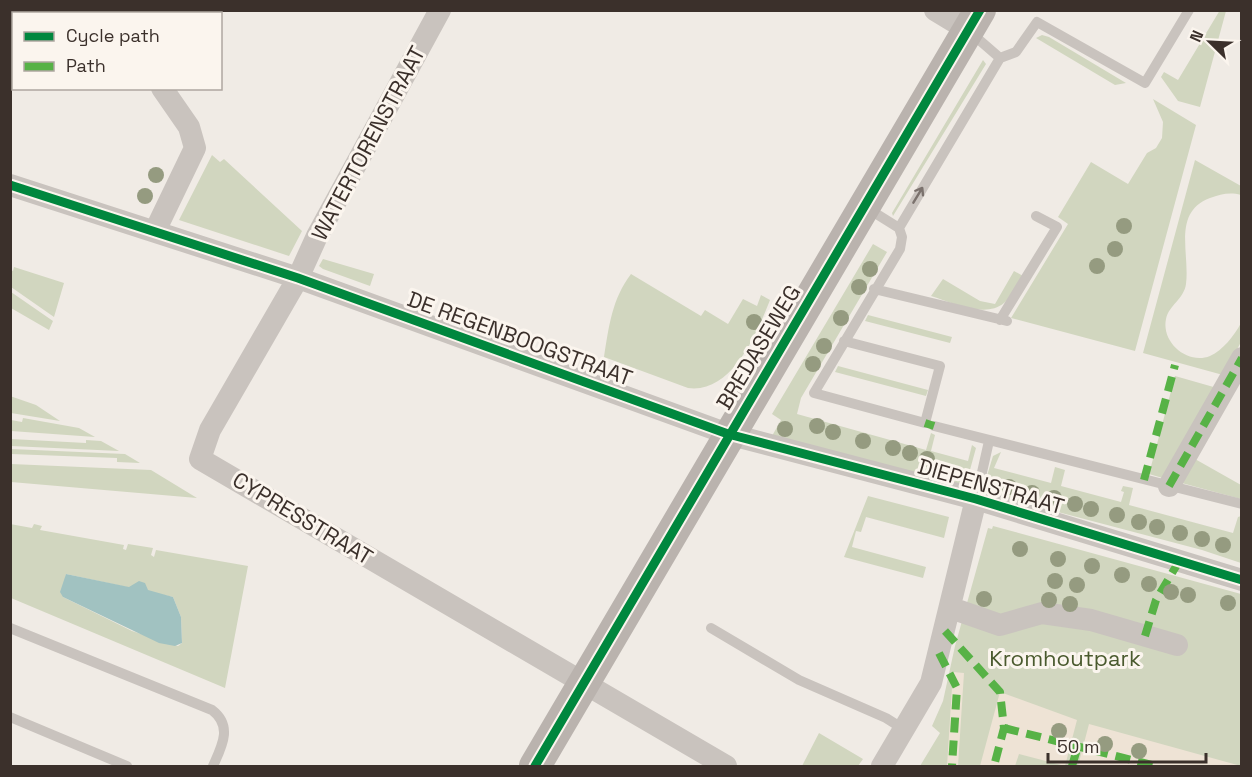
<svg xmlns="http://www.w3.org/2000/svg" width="1252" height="777" viewBox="0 0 1252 777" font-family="'Space Grotesk',sans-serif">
  <rect width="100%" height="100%" fill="#f0ebe5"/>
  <!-- green -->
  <path fill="#d1d6bf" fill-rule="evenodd" d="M1220,10L1226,11L1200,107L1178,101L1161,77L1164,72L1178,80Z
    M1042,35L1049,37L1126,83L1115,85L1036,38Z
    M983,60L986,64L893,216L892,213Z
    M1153,99L1196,125L1135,351L1011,318L1068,224L1058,217L1091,162L1128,184L1147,153L1156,148L1162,138L1163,122Z
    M212,155L220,162L224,159L302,231L289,256L179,220Z
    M1195,160L1241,186V195C1230,192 1221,194 1210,198C1172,212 1190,254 1186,284C1184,299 1169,305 1166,319C1161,343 1188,365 1210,356C1223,350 1234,336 1241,323V342L1223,375L1143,353Z
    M873,244L887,252L801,398L797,414L926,450L931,433L935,435L931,451L968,461L972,445L976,448L965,488L772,436L781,420L772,414Z
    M323,259L374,274L370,286L323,269L319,266Z
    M14,267L64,283L54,317L11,287V270L13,271Z
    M1014,271L1023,276C1017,285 1012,297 1004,303C985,319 951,302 931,296L943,279L980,301L995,304Z
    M631,274L701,316L705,310L728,324L743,299L757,306L761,295L770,300C757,333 732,394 688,388L604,357C609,326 612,299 631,274Z
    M11,292L53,321L49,330L11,308Z
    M868,315L952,337L950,343L865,321Z
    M838,366L928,390L926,396L835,372Z
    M1175,376L1217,388L1166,479L1149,474Z
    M10,396L36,405L60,421L11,413Z
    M23,418L79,428L95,437L11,431V420L22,422Z
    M11,439L86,443V440L101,441L119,451L11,446Z
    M11,449L125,454L140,463L117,462V458L11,454Z
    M1001,452L994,468L1051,483L1055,467L1065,470L1061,486L1121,502L1124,492L1121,491L1123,486L1133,488L1129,505L1233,533L1238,517L1241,516V563L1202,550L982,492L993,456Z
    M1195,459L1241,485V499L1178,482Z
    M11,464L151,470L197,498L11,482Z
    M868,496L949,517L944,538L866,517L861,532L856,531L852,547L926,567L923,578L844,557Z
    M10,524L32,528L34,524L42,526L40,530L124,545L123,549L126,550L128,544L153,548L151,555L154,557L156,550L248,566L225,688L11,598ZM66,574L173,597L181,617L182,643L178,646L132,631L63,597Z
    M993,526L1241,594V766H920L940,733L932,726L943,701L955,646L988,528L992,529Z
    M819,733L863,759L858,766H802Z"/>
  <!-- plaza -->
  <path fill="#eee3d5" d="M953,672L964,673L958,766H947Z
    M1000,692L1077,720L1065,766L1019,754L1015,766H980Z
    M1089,724L1241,766H1078Z"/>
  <!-- water -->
  <path fill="#a1c2c1" d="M66,574L129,587L139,581L145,583L148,590L173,597L181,617L182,643L175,646L159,643L63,597L60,592Z"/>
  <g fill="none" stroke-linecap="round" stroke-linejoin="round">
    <!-- lane -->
    <path stroke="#c9c3be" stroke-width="10" d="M1000,58L1016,52L1037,22L1145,83L1189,10
      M867,208L899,228L1000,58L970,32
      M874,289L1007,321
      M1000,320L1057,227L1036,216
      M844,341L940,366L925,423L814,393L900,249L902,237L899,228
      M934,426L1242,504
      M976,499L989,441
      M10,628L212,710C233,726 222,746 213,766
      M711,628L799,680L886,718L905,730
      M10,717L127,766"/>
    <!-- street -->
    <path stroke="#c9c3be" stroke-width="22" d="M108,10L110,14
      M440,10L317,236L298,278L210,430L200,459L726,766
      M935,10L968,30
      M187,14L189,10
      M10,185L298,278L728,434L976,499L1242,580
      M155,231L195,148L189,127L162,88
      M1169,486L1242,358
      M951,608L1000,625L1042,613L1091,620L1177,645
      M882,766L931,683L976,499"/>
    <!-- secondary -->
    <path stroke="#bab3ae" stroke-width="32" d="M535,766L980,10"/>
    <!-- quiet -->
    <path stroke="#57b246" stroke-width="8" stroke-dasharray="15 8" stroke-linecap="butt" d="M925,423L934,426
      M1144,480L1175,365
      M1169,486L1242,358
      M945,631L1000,692L1004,728L994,766
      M1145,636L1156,600L1178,563
      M939,653L957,688L952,766
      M1004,728L1156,766
      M1072,766L1078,746"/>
    <defs>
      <path id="cycleway" d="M10,185L298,278L728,434L976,499L1242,580
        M535,766L980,10"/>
    </defs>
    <!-- cycleway casing -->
    <use href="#cycleway" stroke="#fbf5ee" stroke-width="13"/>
    <!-- cycleway -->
    <use href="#cycleway" stroke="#00873e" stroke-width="9"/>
  </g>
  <!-- trees -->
  <g fill="#959b80">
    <circle cx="156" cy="175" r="8"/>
    <circle cx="145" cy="196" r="8"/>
    <circle cx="1124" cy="226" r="8"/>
    <circle cx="1115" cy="249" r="8"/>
    <circle cx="1097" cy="266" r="8"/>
    <circle cx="870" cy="269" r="8"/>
    <circle cx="859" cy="287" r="8"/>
    <circle cx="841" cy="318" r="8"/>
    <circle cx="754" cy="322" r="8"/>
    <circle cx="824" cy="346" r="8"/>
    <circle cx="813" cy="364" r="8"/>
    <circle cx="817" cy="426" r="8"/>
    <circle cx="785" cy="429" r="8"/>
    <circle cx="833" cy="432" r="8"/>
    <circle cx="863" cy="441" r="8"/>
    <circle cx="893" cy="448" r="8"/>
    <circle cx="910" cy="453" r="8"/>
    <circle cx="927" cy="459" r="8"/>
    <circle cx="1009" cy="487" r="8"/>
    <circle cx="1032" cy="493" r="8"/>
    <circle cx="1054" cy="498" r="8"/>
    <circle cx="1075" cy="504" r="8"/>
    <circle cx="1091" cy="509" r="8"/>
    <circle cx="1117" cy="515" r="8"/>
    <circle cx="1139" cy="522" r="8"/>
    <circle cx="1157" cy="527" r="8"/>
    <circle cx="1180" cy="533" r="8"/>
    <circle cx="1202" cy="539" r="8"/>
    <circle cx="1223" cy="545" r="8"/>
    <circle cx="1020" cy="549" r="8"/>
    <circle cx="1058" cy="559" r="8"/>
    <circle cx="1092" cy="566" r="8"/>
    <circle cx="1122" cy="575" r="8"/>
    <circle cx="1055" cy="581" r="8"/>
    <circle cx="1149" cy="584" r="8"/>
    <circle cx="1077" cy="585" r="8"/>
    <circle cx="1171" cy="592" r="8"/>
    <circle cx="1188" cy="595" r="8"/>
    <circle cx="984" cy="599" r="8"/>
    <circle cx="1049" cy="600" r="8"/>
    <circle cx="1228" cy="603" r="8"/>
    <circle cx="1070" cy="604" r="8"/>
    <circle cx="1059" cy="731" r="8"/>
    <circle cx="1105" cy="744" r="8"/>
    <circle cx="1139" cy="751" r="8"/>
  </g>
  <!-- one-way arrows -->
  <defs><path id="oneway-shaft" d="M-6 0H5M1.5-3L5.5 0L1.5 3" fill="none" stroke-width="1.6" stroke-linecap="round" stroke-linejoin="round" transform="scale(1.5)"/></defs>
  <use stroke="#7b726d" href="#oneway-shaft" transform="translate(918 195) rotate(-59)"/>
  <g text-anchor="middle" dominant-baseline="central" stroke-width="6" stroke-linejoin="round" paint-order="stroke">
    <!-- street labels -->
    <g font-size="22" fill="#3b302b" stroke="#fbf5ee">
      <text transform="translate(368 143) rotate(-62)">WATERTORENSTRAAT</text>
      <text transform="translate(520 338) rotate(20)">DE REGENBOOGSTRAAT</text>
      <text transform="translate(758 347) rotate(-59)">BREDASEWEG</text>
      <text transform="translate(991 486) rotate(16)">DIEPENSTRAAT</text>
      <text transform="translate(303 518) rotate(31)">CYPRESSTRAAT</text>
    </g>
    <!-- park labels -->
    <g font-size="22" fill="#4a5a2e" stroke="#fbf5ee">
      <text x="1065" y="658">Kromhoutpark</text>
    </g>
  </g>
  <!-- border -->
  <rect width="1252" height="777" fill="none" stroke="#3b302b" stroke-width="24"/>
  <!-- legend -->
  <rect x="12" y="12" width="210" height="78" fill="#fbf5ee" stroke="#aea6a0" stroke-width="1.5"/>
  <rect x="24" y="32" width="30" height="9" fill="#00873e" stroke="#aea6a0" stroke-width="1.5"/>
  <text x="66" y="42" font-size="18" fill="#3b302b">Cycle path</text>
  <rect x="24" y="62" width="30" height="9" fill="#57b246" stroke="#aea6a0" stroke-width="1.5"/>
  <text x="66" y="72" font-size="18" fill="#3b302b">Path</text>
  <!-- north arrow -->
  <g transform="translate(1210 42) rotate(294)" stroke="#fbf5ee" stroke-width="4.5" paint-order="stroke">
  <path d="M0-4.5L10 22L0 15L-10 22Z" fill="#3b302b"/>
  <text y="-9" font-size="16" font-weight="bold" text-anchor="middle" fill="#3b302b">N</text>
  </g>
  <!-- scale -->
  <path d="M1048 753v9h158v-9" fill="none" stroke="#3b302b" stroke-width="3"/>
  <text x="1057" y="753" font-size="18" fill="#3b302b" stroke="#fbf5ee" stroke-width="4.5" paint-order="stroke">50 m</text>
</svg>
